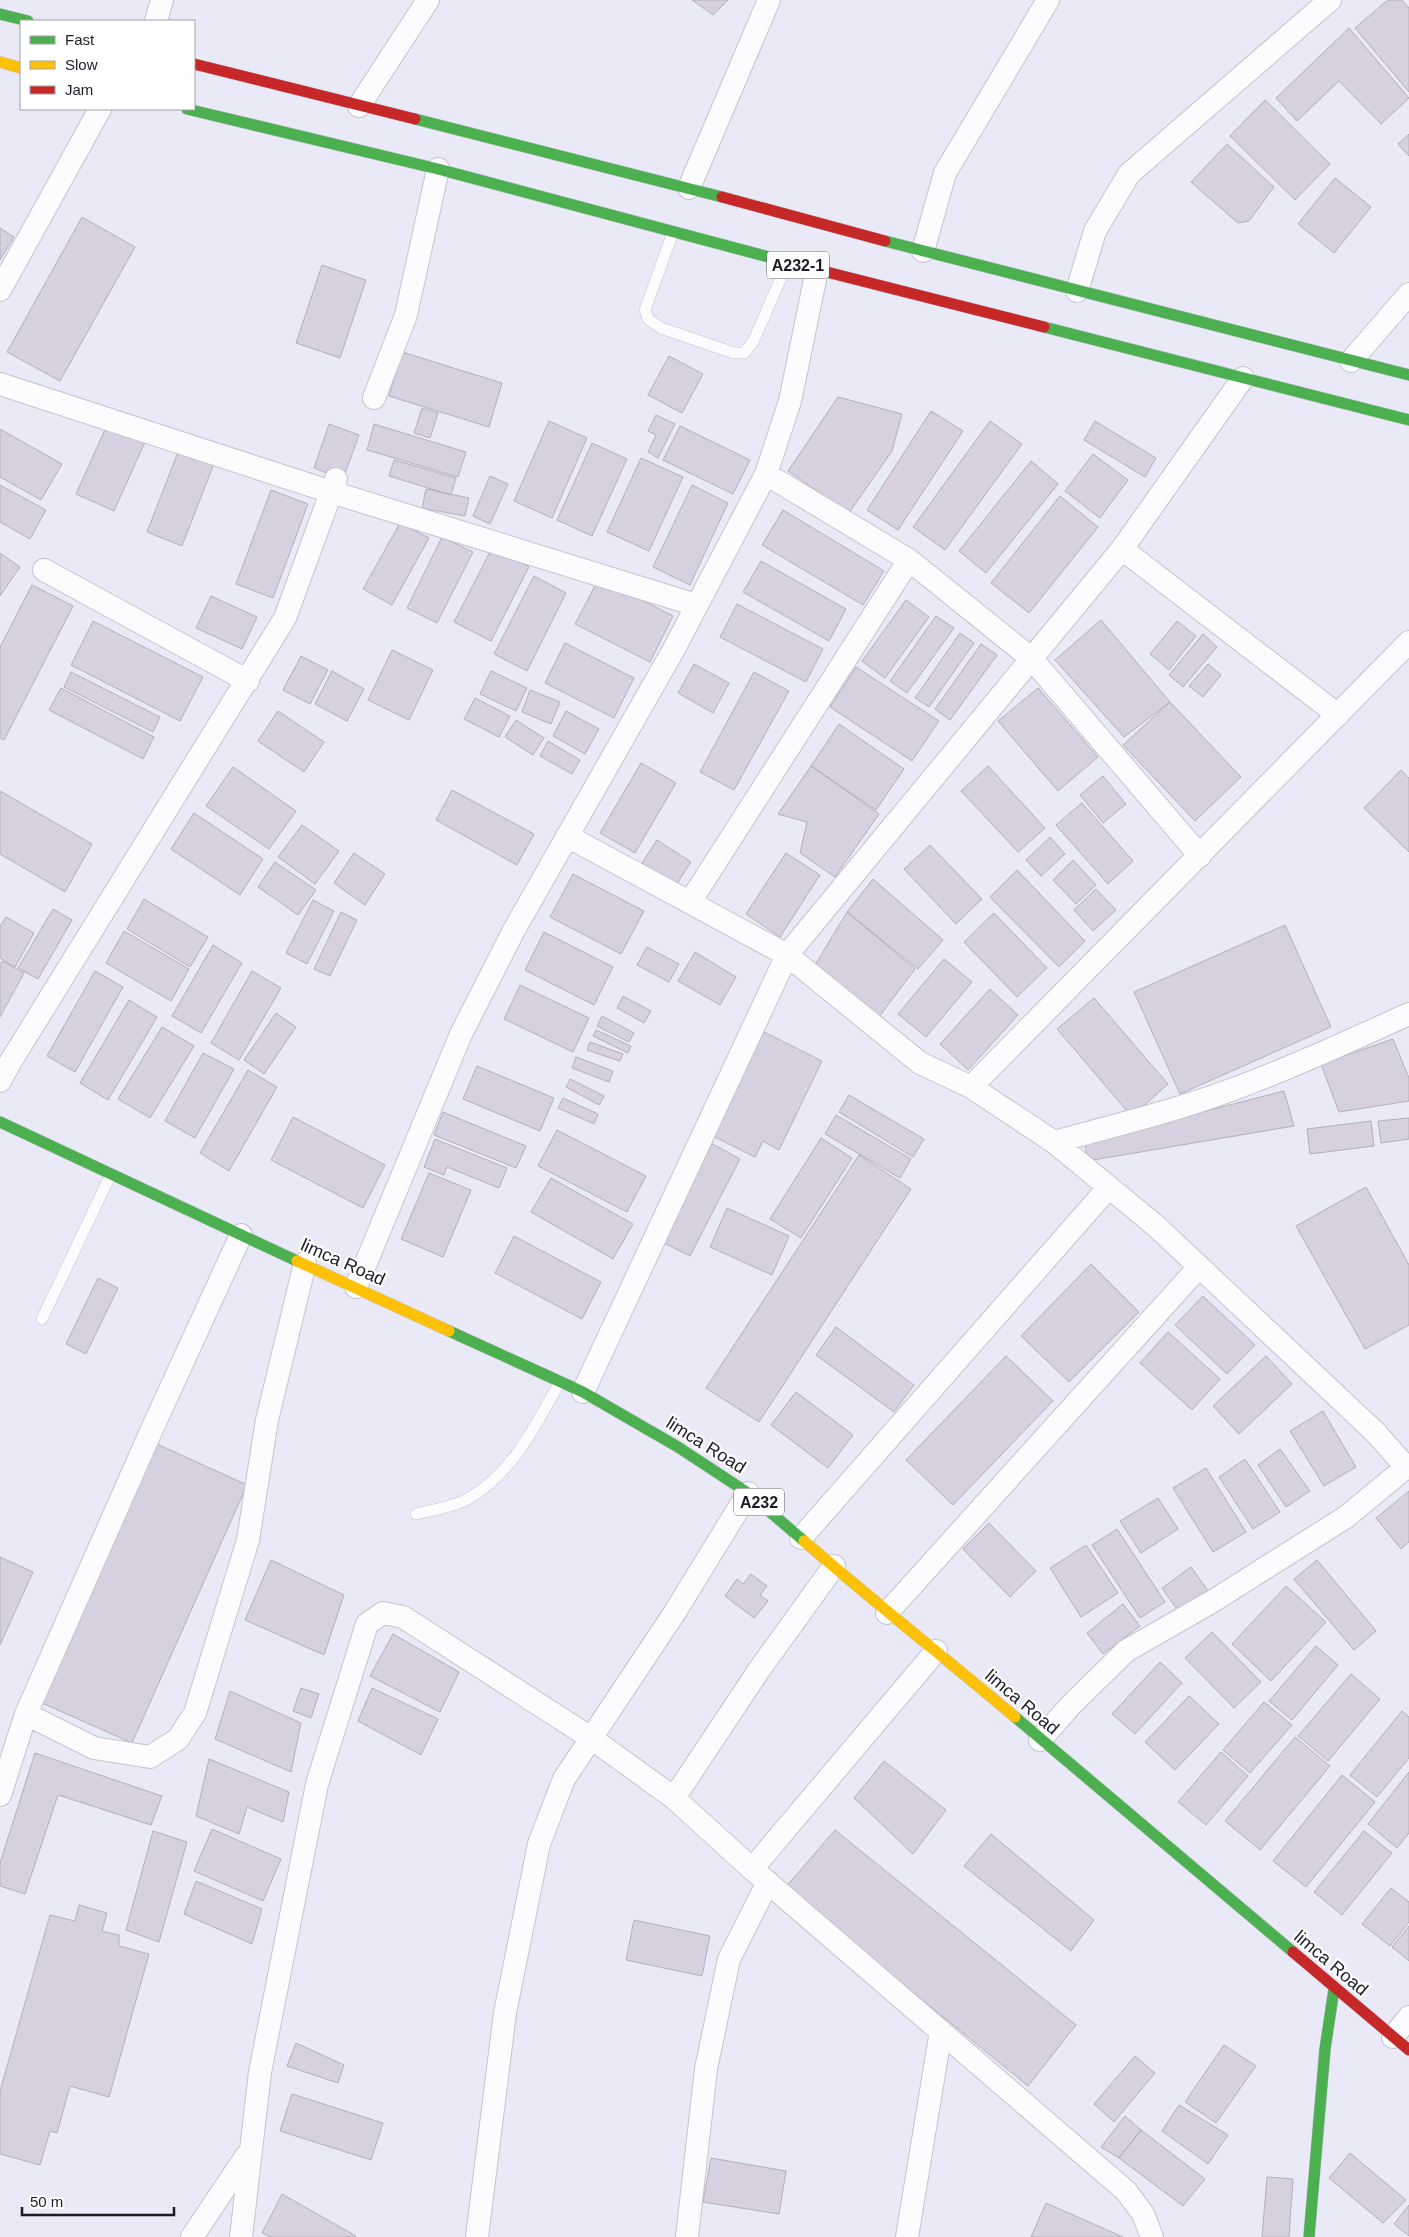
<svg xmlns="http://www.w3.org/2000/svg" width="1409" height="2237" viewBox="0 0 1409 2237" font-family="Helvetica,sans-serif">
  <rect width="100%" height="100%" fill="#e9e9f7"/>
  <!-- building -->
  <path fill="#d7d0e0" stroke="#b3b0ba" d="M692,0H728L713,15Z
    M1388,0H1402L1409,8V92L1355,28Z
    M1349,28L1409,98L1381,124L1339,81L1297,121L1276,98Z
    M1265,100L1330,164L1295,200L1230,136Z
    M1409,134V156L1398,144Z
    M1227,144L1274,187L1249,221L1238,223L1191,182Z
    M1335,178L1371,207L1334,253L1298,224Z
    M82,217L135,247L60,381L7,352Z
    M0,228L14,237L0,260Z
    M322,265L366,280L340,358L296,343Z
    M402,352L502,383L489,427L389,396Z
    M669,356L703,374L682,413L648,395Z
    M838,397L902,414L892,451L849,513L788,471Z
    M422,408L438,413L430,438L414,433Z
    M931,411L963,431L898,530L867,510Z
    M656,415L675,424L658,458L648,452L656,435L648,431Z
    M549,421L587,438L552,518L514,501Z
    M990,421L1022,444L945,550L913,527Z
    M1095,421L1156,458L1145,477L1084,440Z
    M108,423L146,440L114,511L76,494Z
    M329,424L359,435L343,479L314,468Z
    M374,424L466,452L458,477L367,450Z
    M680,426L750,460L733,494L663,460Z
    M0,429L62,464L41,500L0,477Z
    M592,443L627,459L592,536L557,520Z
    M180,447L215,461L182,546L147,532Z
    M1093,454L1128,480L1100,518L1065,491Z
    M641,458L683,477L649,551L607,532Z
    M394,460L456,478L451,495L389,476Z
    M1031,461L1058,484L986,573L959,551Z
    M490,476L508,484L490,524L473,516Z
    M0,485L46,510L30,539L0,522Z
    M692,485L728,503L690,585L653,567Z
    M426,489L469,498L465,516L422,508Z
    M271,490L308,504L273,598L236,584Z
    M1060,496L1098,527L1029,613L991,583Z
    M783,510L884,571L863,605L762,545Z
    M400,523L429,538L392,605L363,589Z
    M442,537L473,552L437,623L407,608Z
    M492,548L529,567L491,641L454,622Z
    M0,553L20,567L0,596Z
    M761,561L846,609L829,641L743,592Z
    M534,576L566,593L527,671L494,654Z
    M599,578L673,616L650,662L575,624Z
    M32,585L73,606L4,740L0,738V647Z
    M211,596L257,617L242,649L196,628Z
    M906,600L929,617L885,678L862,661Z
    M737,604L823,649L806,682L720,637Z
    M936,616L954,628L907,693L890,681Z
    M1101,620L1170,702L1124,737L1055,660Z
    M93,621L203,677L180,721L71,665Z
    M1177,621L1196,636L1169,670L1150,654Z
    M960,633L974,643L929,707L915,698Z
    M1203,634L1217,647L1183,687L1169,675Z
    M565,643L634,678L614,718L545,683Z
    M981,644L997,655L950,720L935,709Z
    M392,650L433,670L409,720L368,700Z
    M301,656L328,670L310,704L283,690Z
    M694,664L729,683L713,713L678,693Z
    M1208,664L1221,675L1203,697L1189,686Z
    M856,667L939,721L912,761L830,707Z
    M332,671L364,689L347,721L315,704Z
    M491,671L527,688L516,711L480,694Z
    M71,672L160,717L153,732L64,687Z
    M754,672L789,691L734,790L700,772Z
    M61,688L154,737L143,759L49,710Z
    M1038,688L1098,757L1058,791L998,721Z
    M530,690L560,702L551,724L522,712Z
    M475,698L510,716L499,737L464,719Z
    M1170,702L1241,777L1195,821L1123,745Z
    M278,711L324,742L304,772L258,741Z
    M566,711L599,729L585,754L553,736Z
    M516,720L544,738L533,755L505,737Z
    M839,724L904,769L876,810L811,766Z
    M548,741L580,760L572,774L540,756Z
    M641,763L676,783L635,853L600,833Z
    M811,766L879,814L835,877L800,853L807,822L778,814Z
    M988,766L1045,828L1018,852L961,791Z
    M233,767L296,811L269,849L206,806Z
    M1401,770L1409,778V852L1364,808Z
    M1103,776L1126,804L1103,823L1080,795Z
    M452,790L534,834L517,865L436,820Z
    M0,791L92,844L65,892L0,854Z
    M1082,803L1133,861L1108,884L1056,825Z
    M194,813L263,859L240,895L171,849Z
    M302,825L339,851L315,884L278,857Z
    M1050,837L1065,854L1041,876L1026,860Z
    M657,840L691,862L676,885L642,863Z
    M930,845L982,899L956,924L904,869Z
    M354,853L385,874L365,905L334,883Z
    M786,853L820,875L780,937L746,914Z
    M1073,860L1096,885L1076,904L1053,880Z
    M275,862L316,890L298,915L258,887Z
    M1017,870L1085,941L1059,967L990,897Z
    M573,874L644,911L621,954L550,917Z
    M873,879L943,940L918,969L847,912Z
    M1096,889L1116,910L1093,931L1074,910Z
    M144,899L208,937L190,967L127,929Z
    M313,900L334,911L307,964L286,953Z
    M53,909L72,920L38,979L18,968Z
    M341,912L357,920L330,976L314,969Z
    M847,912L915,969L878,1018L812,970Z
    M994,913L1047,968L1017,997L964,942Z
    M6,917L34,933L15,967L0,958V926Z
    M1285,925L1331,1027L1180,1094L1134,992Z
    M124,931L189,969L171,1001L106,963Z
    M544,932L613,967L594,1005L525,970Z
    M213,945L242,963L201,1033L172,1016Z
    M647,947L679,964L669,982L637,965Z
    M695,952L736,977L720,1005L678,981Z
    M944,959L972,982L926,1037L898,1014Z
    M2,961L24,973L0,1017V964Z
    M95,971L123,987L75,1072L47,1056Z
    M252,971L281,988L239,1060L211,1043Z
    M520,985L589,1018L573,1052L504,1019Z
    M990,989L1018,1015L968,1070L940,1044Z
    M623,996L651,1011L644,1023L617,1008Z
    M1094,998L1168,1084L1139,1110L1127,1111L1057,1029Z
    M129,1000L157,1017L108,1100L80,1083Z
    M276,1013L296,1027L264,1074L244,1060Z
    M602,1016L634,1033L629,1042L597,1026Z
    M162,1027L194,1046L150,1118L118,1099Z
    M596,1030L631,1046L628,1053L593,1036Z
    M762,1031L822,1061L779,1150L763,1141L755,1157L711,1135Z
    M1393,1039L1409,1078V1101L1339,1112L1321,1064Z
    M590,1042L623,1054L620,1061L587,1050Z
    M203,1053L234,1069L195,1138L165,1121Z
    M576,1057L613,1071L609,1082L572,1068Z
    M477,1066L554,1098L540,1131L463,1099Z
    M248,1070L277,1087L229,1171L200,1153Z
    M570,1079L604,1096L599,1105L566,1087Z
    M1284,1091L1294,1126L1087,1161L1085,1142Z
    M849,1095L924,1139L913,1157L839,1112Z
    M563,1098L598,1114L594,1124L558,1108Z
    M443,1112L526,1146L516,1168L434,1135Z
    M836,1115L911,1159L900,1178L825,1134Z
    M293,1117L385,1165L363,1208L271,1160Z
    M1409,1118V1139L1381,1143L1378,1121Z
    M1371,1121L1374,1146L1310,1154L1307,1129Z
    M557,1130L646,1176L627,1212L538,1166Z
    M821,1138L852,1158L801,1238L770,1219Z
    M435,1139L507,1168L499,1188L447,1167L444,1175L424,1167Z
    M709,1142L740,1159L690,1256L658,1240Z
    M859,1155L911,1189L759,1422L706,1388Z
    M429,1173L471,1190L443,1257L401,1239Z
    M551,1178L633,1224L613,1259L531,1212Z
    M1366,1187L1409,1265V1325L1365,1349L1296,1226Z
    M727,1208L789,1236L772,1275L710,1247Z
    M514,1236L601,1282L582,1319L495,1273Z
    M1091,1264L1139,1312L1069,1382L1021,1336Z
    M98,1278L118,1288L86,1354L66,1344Z
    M1203,1296L1255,1345L1227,1374L1175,1325Z
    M836,1327L914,1385L894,1412L816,1355Z
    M1168,1332L1220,1379L1192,1410L1140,1363Z
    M1006,1356L1053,1401L953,1505L906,1460Z
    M1266,1356L1292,1384L1239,1434L1213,1406Z
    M796,1392L853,1435L828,1468L771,1425Z
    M1323,1411L1356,1467L1324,1486L1290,1431Z
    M157,1444L247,1485L132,1743L42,1703Z
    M1280,1449L1310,1491L1286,1507L1258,1465Z
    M1245,1459L1280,1512L1253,1529L1219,1477Z
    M1206,1468L1246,1532L1213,1552L1173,1488Z
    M1409,1491V1542L1401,1549L1376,1518Z
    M1158,1498L1178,1529L1141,1553L1120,1521Z
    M989,1523L1036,1571L1010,1597L963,1549Z
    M1117,1529L1165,1602L1140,1618L1092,1545Z
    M1086,1545L1118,1593L1081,1617L1050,1568Z
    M0,1557L33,1572L0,1645Z
    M271,1560L344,1595L324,1655L245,1620Z
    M1317,1560L1376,1631L1354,1650L1294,1579Z
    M1191,1567L1208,1591L1179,1612L1162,1588Z
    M751,1574L767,1586L760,1595L768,1601L754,1618L725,1596L737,1579L743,1584Z
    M1286,1586L1326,1622L1271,1681L1232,1644Z
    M1123,1604L1140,1626L1103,1654L1087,1633Z
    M1212,1632L1261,1682L1234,1708L1185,1658Z
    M393,1634L459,1672L440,1712L370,1676Z
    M1316,1646L1338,1665L1292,1720L1269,1701Z
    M1160,1662L1182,1683L1135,1734L1112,1714Z
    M1351,1674L1380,1699L1328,1761L1298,1736Z
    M301,1688L319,1694L311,1718L293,1711Z
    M372,1688L438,1719L421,1755L358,1721Z
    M230,1691L301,1723L291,1772L215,1739Z
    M1189,1696L1219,1724L1175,1770L1145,1742Z
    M1264,1702L1292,1725L1250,1773L1223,1750Z
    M1402,1711L1409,1717V1758L1377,1797L1350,1775Z
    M1295,1737L1330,1766L1260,1850L1225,1821Z
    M1221,1752L1248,1776L1206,1825L1178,1802Z
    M35,1753L162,1796L151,1825L58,1795L25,1894L0,1886V1863Z
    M209,1759L289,1792L283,1822L247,1807L239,1834L196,1816Z
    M884,1761L946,1810L913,1854L854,1798Z
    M1409,1772V1833L1397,1848L1368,1824Z
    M1342,1775L1375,1802L1306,1887L1273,1861Z
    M212,1829L281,1859L263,1901L194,1871Z
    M835,1830L1076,2025L1028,2086L785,1888Z
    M153,1831L187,1842L159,1942L126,1930Z
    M1364,1831L1392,1853L1342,1915L1314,1892Z
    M991,1834L1094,1920L1071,1951L964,1866Z
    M196,1881L262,1909L252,1944L184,1914Z
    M1391,1888L1409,1902V1922L1390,1946L1362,1924Z
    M79,1905L107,1913L102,1931L119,1935V1946L149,1954L109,2097L70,2086L57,2133L50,2131L40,2165L0,2154V2091L50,1915L75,1921Z
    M634,1920L710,1936L702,1976L626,1960Z
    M1409,1926V1961L1392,1947Z
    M296,2043L344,2065L338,2083L287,2066Z
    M1224,2045L1256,2066L1216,2123L1185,2102Z
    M1135,2056L1155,2073L1114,2122L1094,2104Z
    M292,2094L383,2123L371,2160L280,2131Z
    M1179,2105L1228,2135L1208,2164L1162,2131Z
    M1125,2116L1141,2130L1119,2158L1101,2147Z
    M1141,2130L1205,2179L1183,2206L1119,2158Z
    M1350,2153L1406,2200L1383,2223L1329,2178Z
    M711,2158L786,2171L779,2214L703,2202Z
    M1267,2177L1293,2179L1289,2237H1262Z
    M282,2194L356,2236L355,2237H271L262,2233Z
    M1046,2203L1123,2237H1031Z
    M1409,2205V2236L1394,2224Z"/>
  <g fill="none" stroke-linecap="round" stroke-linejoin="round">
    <defs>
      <path id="lane" d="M673,232L645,310L648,319L661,328L734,353H744L753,342L788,262
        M42,1319L111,1174
        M416,1514C432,1510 458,1506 471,1497C514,1471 536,1424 560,1382"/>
      <path id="street" d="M156,21L162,0
        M359,106L428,0
        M689,188L769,0
        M923,251L945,173L1048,0
        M0,290L100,109
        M1077,291L1095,231L1129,174L1330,0
        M1351,361L1409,294
        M0,384L325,490L696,605
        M374,398L406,315L438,169
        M766,474L909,560L1032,659L1200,856
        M1122,549L1338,715
        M44,570L248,681
        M567,836L787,955L920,1063L971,1087L1054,1142L1156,1226L1376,1433L1406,1467
        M690,902L909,560
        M0,1081L11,1061L285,618L336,479
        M971,1087L1409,642
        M1054,1142C1098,1130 1143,1119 1187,1105C1263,1081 1336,1047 1409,1014
        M356,1287L461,1034L514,930L674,649L766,474L790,401L817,270
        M583,1392L787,955L1122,549L1243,378
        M801,1538L1109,1187
        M887,1613L1199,1267
        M26,1714L94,1748L150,1757L178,1739L195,1713L248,1540L267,1420L305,1263
        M1040,1740L1070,1706L1126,1651L1213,1601L1346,1517L1409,1465
        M0,1795L26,1714L152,1429L241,1235
        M674,1798L759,1670L834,1566
        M752,1869L936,1651
        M1393,2037L1409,2017
        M192,2237L247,2155
        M241,2237L260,2072L317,1784L367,1624L383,1613L403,1617L591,1738L674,1798L752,1869L1126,2191L1143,2214L1152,2237
        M477,2237L505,2013L539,1844L564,1779L675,1612L748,1493
        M687,2237L706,2069L729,1959L768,1882
        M907,2237L941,2031"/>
      <path id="fast" d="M0,14L28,21
        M187,109L438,169L791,263
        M415,119L722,197
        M885,241L1409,375
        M1044,327L1409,420
        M0,1122L297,1261
        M449,1331L583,1392L678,1447L748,1493L804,1541
        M1015,1717L1293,1952
        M1309,2237L1325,2049L1334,1989"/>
      <path id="slow" d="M0,62L21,68
        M297,1261L449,1331
        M804,1541C873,1601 945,1658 1015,1717"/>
      <path id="jam" d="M194,64L415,119
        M722,197L885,241
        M791,263L1044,327
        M1293,1952L1409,2050"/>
    </defs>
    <!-- lane casing -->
    <use href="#lane" stroke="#c4c4cf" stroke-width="12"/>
    <!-- street casing -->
    <use href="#street" stroke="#c4c4cf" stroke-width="24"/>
    <!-- fast casing -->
    <use href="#fast" stroke="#c4c4cf" stroke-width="12"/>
    <!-- slow casing -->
    <use href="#slow" stroke="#c4c4cf" stroke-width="12"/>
    <!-- jam casing -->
    <use href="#jam" stroke="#c4c4cf" stroke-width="12"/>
    <!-- lane -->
    <use href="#lane" stroke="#fcfcfe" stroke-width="11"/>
    <!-- street -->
    <use href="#street" stroke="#fcfcfe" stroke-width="22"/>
    <!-- fast -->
    <use href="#fast" stroke="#4caf50" stroke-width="11"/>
    <!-- slow -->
    <use href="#slow" stroke="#ffc107" stroke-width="11"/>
    <!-- jam -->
    <use href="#jam" stroke="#c62828" stroke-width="11"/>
  </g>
  <g text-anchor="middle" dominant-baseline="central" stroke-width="4.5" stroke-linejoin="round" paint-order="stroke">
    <!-- shield labels -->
    <g fill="#fff" stroke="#606066" stroke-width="1">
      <rect x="767" y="251.5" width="62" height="27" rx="4"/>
      <rect x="734" y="1488.5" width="50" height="27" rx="4"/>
    </g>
    <g font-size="16" font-weight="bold" fill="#1c1c25">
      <text x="798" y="265">A232-1</text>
      <text x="759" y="1502">A232</text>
    </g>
    <!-- street labels -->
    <g font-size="18" fill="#1c1c25" stroke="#fff">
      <text transform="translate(343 1262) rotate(24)">limca Road</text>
      <text transform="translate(706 1445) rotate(32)">limca Road</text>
      <text transform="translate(1022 1702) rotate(40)">limca Road</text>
      <text transform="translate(1331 1963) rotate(40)">limca Road</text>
    </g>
  </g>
  <!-- legend -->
  <rect x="20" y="20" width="175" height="90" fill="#ffffff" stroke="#a4a4a8"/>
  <rect x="30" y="36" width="25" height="8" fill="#4caf50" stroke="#a4a4a8"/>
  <text x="65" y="45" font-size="15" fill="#1c1c25">Fast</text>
  <rect x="30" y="61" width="25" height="8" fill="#ffc107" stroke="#a4a4a8"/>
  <text x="65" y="70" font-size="15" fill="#1c1c25">Slow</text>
  <rect x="30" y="86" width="25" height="8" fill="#c62828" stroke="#a4a4a8"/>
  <text x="65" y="95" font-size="15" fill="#1c1c25">Jam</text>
  <!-- scale -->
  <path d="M22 2207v8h152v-8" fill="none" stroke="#1c1c25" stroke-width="2.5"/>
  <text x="30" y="2207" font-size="15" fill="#1c1c25" stroke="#ffffff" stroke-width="4" paint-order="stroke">50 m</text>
</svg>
